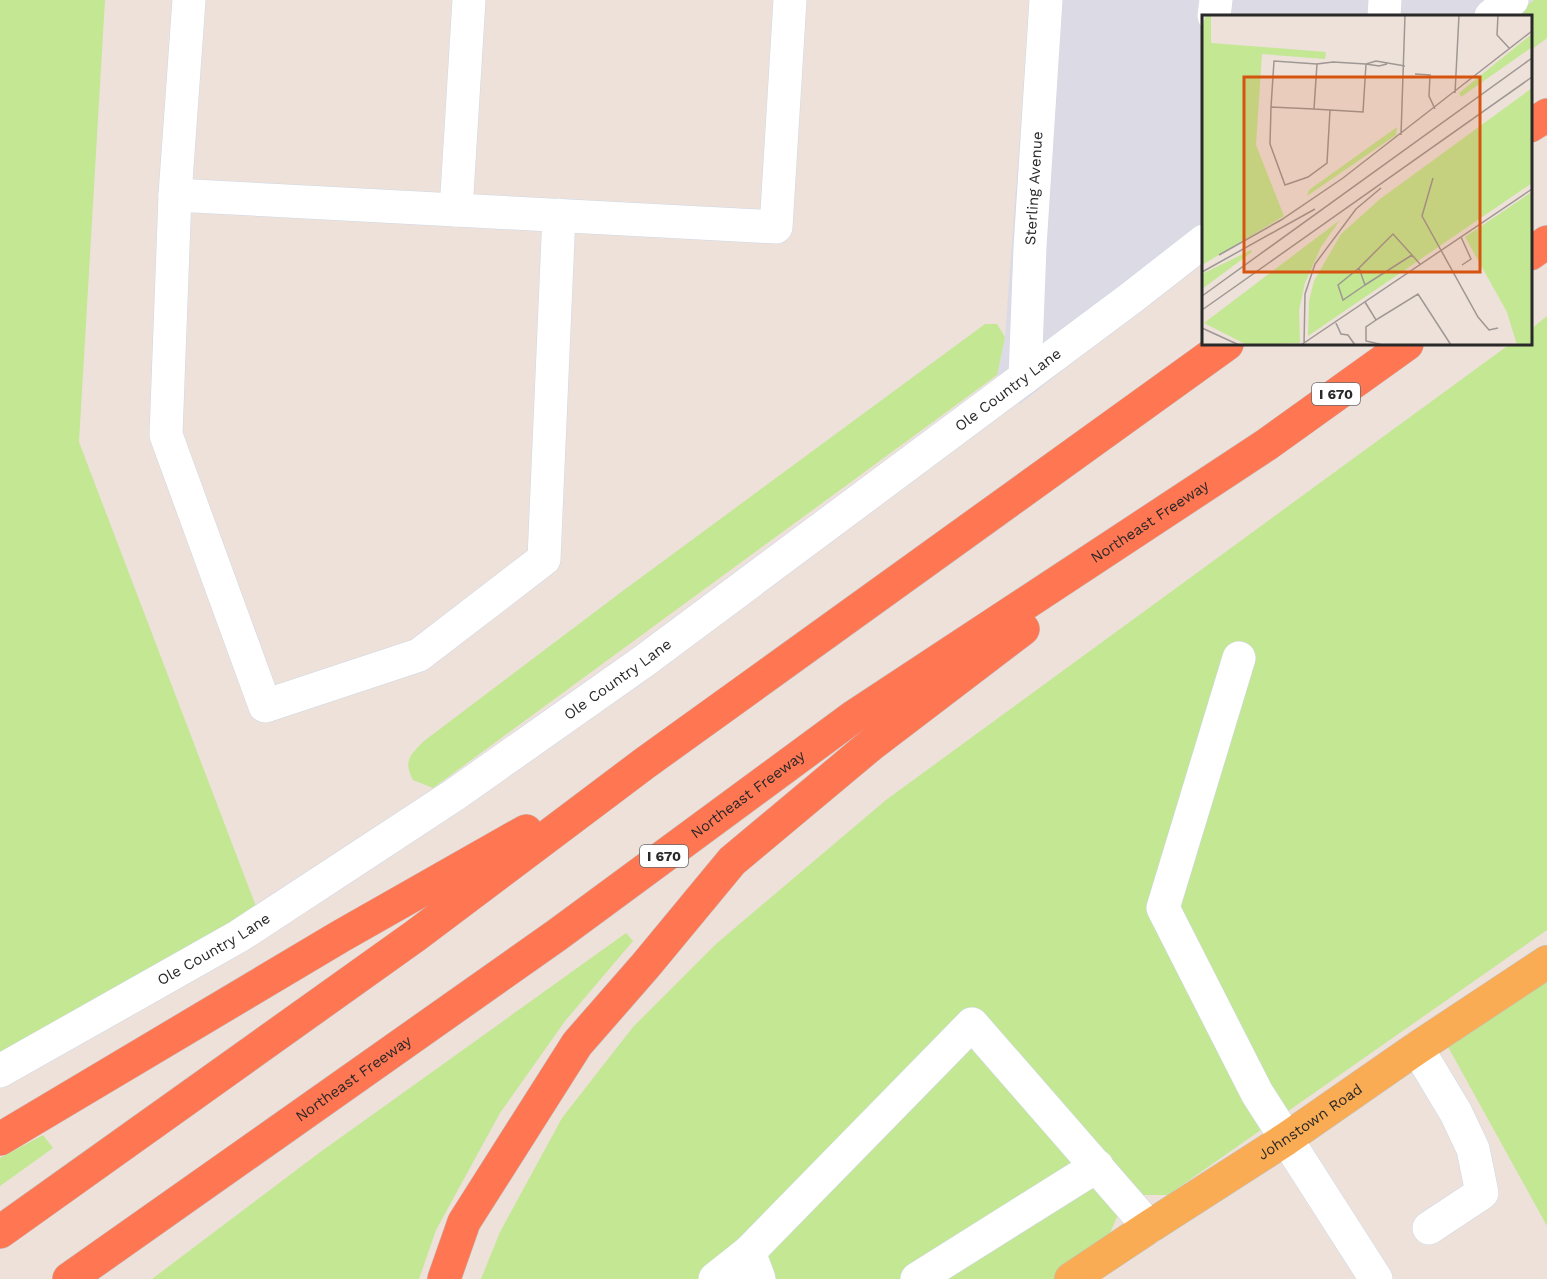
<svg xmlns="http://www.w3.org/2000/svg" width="1547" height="1279" viewBox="0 0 1547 1279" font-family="'Work Sans',sans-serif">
  <rect width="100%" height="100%" fill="#ede1da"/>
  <!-- industrial -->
  <path fill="#dcdbe5" d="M1030,0H1534L1513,16H1204L1203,259L1020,404L997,375L1005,337Z"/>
  <!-- green -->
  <path fill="#c3e793" d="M0,0H105L79,442L257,909L0,1053Z
    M1534,0H1547V38L1531,50L1530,16H1513Z
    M1547,316V930L1168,1195H1140L1118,1215L1105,1244L1054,1279H481L500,1232L562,1118L633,1027L716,944L886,800L1510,344H1530L1531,329Z
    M985,324H997L1005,337L997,375L433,788L413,780C403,761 410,755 424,741L624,590Z
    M626,933L633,941L565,1021L500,1113L436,1230L419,1279H152L319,1153Z
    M1547,978V1226L1447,1045Z
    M43,1135L53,1148L0,1186V1158Z"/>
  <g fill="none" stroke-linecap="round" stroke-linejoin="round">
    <defs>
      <g id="minor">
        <path d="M469,0L456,210L776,227L790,0"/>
        <path d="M1214,16L1216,0"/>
        <path d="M1384,16L1385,0"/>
        <path d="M1491,16L1512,0"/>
        <path d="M175,195L189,0"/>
        <path d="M456,210L175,195L166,435L265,706L419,655L544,559L559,215"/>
        <path id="s1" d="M1025,377L1030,247L1046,0"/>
        <path d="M1239,658L1163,908L1257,1093L1376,1279"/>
        <path d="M1417,1048L1456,1113L1473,1149L1482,1193L1429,1228"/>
        <path id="s2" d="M0,1071L239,936L454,795L644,661L1131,298L1204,241"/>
        <path d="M715,1279L749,1252"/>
        <path d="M759,1279L749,1252L972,1024L1149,1227"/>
        <path d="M917,1279L1097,1166"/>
      </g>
      <g id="major">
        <path id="s3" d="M1071,1279L1149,1227L1286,1139L1417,1048L1547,962"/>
      </g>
      <g id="highway">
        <path d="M1530,126L1547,115"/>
        <path d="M1530,254L1547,242"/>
        <path d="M0,1139L341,936L526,831"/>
        <path d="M0,1232L415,936L645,763L1227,344"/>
        <path id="s4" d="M69,1279L557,935L853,717L1266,445L1407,344"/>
        <path d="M444,1279L464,1222L577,1044L646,965L732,861L872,744L1023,629"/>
      </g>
    </defs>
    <!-- minor casing -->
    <use href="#minor" stroke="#cfd8e4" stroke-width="34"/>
    <!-- major casing -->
    <use href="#major" stroke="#c3c3c3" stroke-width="34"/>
    <!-- highway casing -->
    <use href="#highway" stroke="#c3c3c3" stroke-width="34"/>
    <!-- minor -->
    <use href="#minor" stroke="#fff" stroke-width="33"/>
    <!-- major -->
    <use href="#major" stroke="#f9ac53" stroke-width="33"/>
    <!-- highway -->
    <use href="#highway" stroke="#ff7653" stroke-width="33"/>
  </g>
  <g text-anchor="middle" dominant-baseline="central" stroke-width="5" stroke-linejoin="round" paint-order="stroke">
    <!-- shield labels -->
    <g fill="#fff" stroke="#696969" stroke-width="1.5">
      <rect x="1312" y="383" width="48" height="22" rx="4.5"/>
      <rect x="640" y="845" width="48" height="22" rx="4.5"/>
    </g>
    <g font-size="14" font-weight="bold" fill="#292929">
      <text x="1336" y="394">I 670</text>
      <text x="664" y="856">I 670</text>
    </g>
    <!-- street labels -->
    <g font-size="15" fill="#292929" stroke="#fff">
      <text stroke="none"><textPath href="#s1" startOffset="189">Sterling Avenue</textPath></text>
      <text stroke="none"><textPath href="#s2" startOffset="1218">Ole Country Lane</textPath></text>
      <text stroke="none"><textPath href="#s4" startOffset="1320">Northeast Freeway</textPath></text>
      <text stroke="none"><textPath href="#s2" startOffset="732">Ole Country Lane</textPath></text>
      <text stroke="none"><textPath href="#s4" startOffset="834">Northeast Freeway</textPath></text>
      <text stroke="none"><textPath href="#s2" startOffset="246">Ole Country Lane</textPath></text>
      <text stroke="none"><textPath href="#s4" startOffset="348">Northeast Freeway</textPath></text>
      <text stroke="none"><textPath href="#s3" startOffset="286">Johnstown Road</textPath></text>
    </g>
  </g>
  <!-- overview -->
  <g transform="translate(1202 15)">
    <rect width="330" height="330" fill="#ede1da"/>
    <path d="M4,0H9V28L124,37L123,44L60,39L54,130L82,201L0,250V13ZM330,19V32L259,82L257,78ZM330,73V168L106,321L107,286L112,266L139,219L178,184ZM195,112L194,120L105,181L107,175ZM330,177V330H315L305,297L263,222ZM138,205L119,232L103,268L97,295L98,328L45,330L2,308ZM49,235L50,237L0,274V259Z" fill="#c3e793"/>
    <path fill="none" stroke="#9f9793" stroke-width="1.5" d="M296,0L295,20L308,34M164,49L161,97L112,94L115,49L131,47L164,49L177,51L185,49M164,49L174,46L203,51M213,59L228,60L227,81L233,94M253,78L257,0M69,92L72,46L115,49M112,94L69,92L68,129L83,170L106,162L125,148L128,95M199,120L203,0M231,163L220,201L276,302L287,315L296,313M259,222L269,244L260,250M17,240L79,205L141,163L330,16M210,240L163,270L157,253L191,219L210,240L218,249M157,253L136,270L141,285L163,270M0,257L113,194M0,281L330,43M163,287L174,305L216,279L249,330M0,295L330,62M174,305L164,312V326L181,330M133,306L139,319L146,320L153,330M0,313L37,330M99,330L330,174M102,330L103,279L113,249L154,194L179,173"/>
    <path fill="#d5540f" fill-opacity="0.15" stroke="#d5540f" stroke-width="3" d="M42,62H278V257H42Z"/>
    <rect width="330" height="330" fill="none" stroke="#292929" stroke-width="3"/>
  </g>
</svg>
